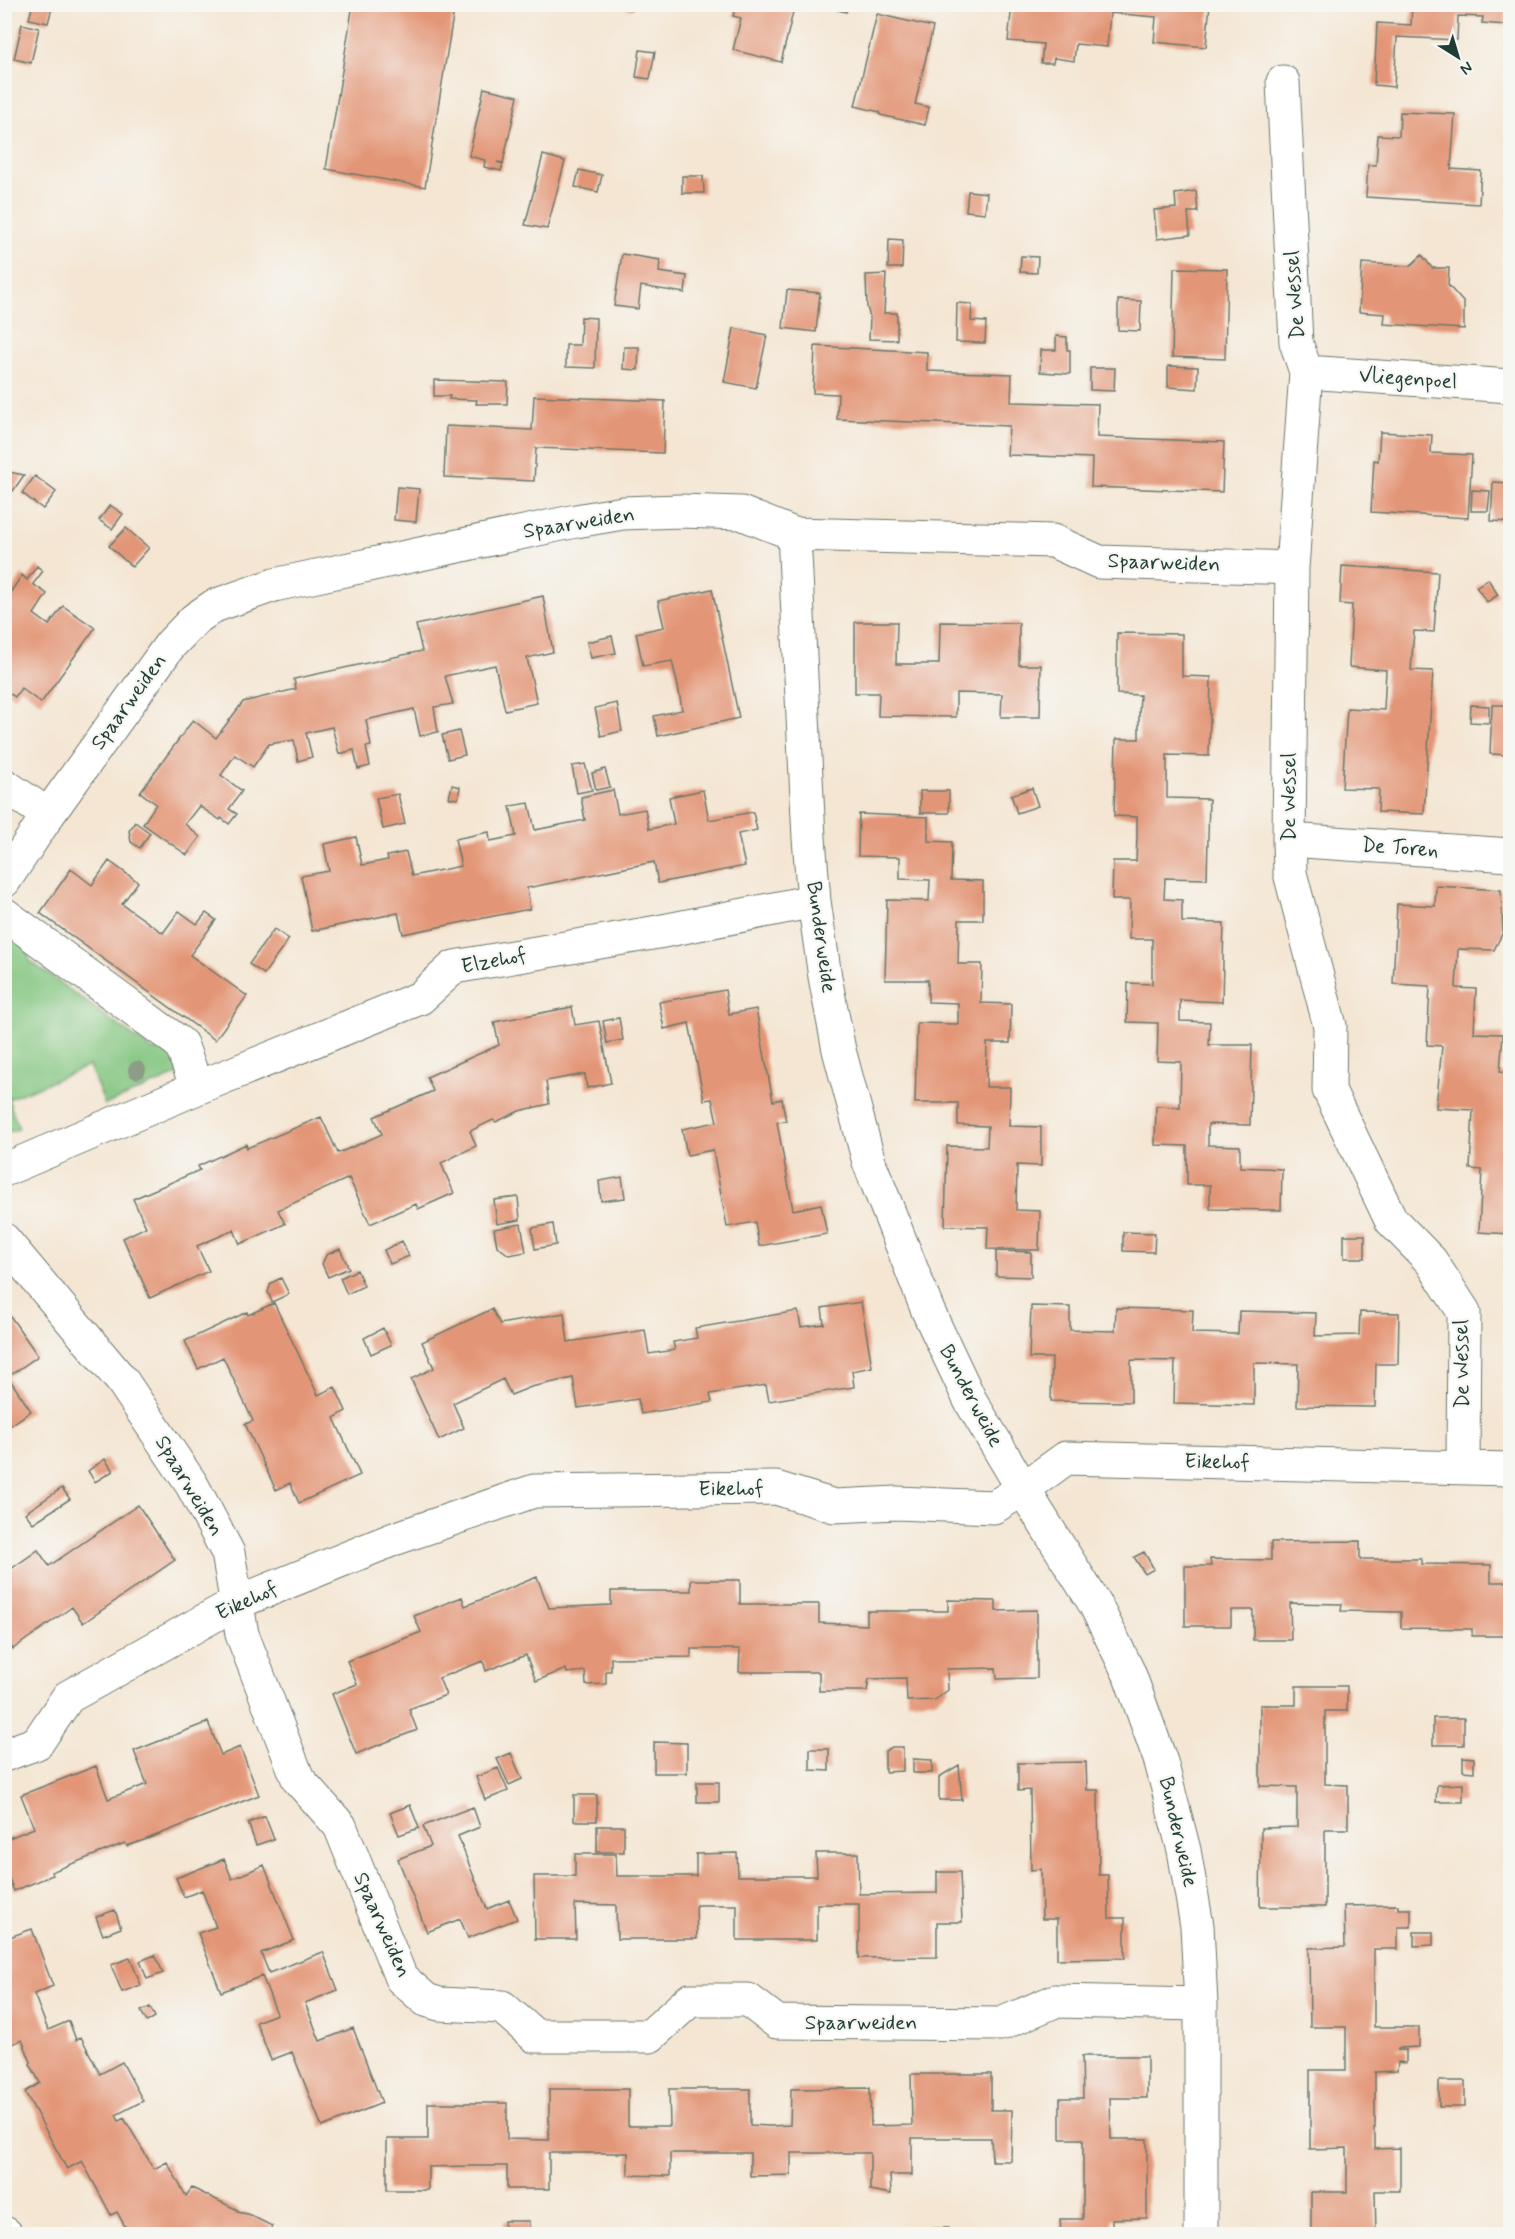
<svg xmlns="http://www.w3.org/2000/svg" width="1515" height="2239" viewBox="0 0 1515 2239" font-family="Mynerve,sans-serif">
  <rect width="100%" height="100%" fill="#f6f6f2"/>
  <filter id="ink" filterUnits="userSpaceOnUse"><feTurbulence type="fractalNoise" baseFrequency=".0167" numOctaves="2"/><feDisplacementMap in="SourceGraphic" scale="12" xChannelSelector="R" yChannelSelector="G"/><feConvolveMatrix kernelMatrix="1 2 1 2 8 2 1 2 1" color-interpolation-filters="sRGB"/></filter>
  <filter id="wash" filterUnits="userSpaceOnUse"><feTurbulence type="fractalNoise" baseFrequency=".008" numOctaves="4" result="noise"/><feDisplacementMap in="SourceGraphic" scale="24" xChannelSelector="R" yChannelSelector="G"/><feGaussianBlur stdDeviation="1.35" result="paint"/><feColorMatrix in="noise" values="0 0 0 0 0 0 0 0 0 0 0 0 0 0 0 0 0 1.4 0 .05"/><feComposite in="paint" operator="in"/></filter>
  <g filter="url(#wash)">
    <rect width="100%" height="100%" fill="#f4e6d3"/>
    <!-- green -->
    <path fill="#82c57f" stroke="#50815a" stroke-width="1.5" d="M7,933L24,942L30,961L152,1050L170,1049L181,1073L105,1105L89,1066L8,1099L19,1129L5,1133L4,938Z"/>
    <g id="blocks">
      <!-- building -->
      <path fill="#e39677" d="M33,4H53L48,23L29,19Z
        M353,4H455L425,187L326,169Z
        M614,4H633L632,10Z
        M736,4H795L781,62L733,50L741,18L733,16Z
        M821,4H848L846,12L821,6Z
        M1012,4L1062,7V4H1210L1206,47L1154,42L1156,17L1110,13L1107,47L1076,44L1074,61L1054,58L1053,63H1041L1043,44L1008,41Z
        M1412,4H1507L1505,25L1482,23L1483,17L1458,16L1457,40L1397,37L1394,87L1374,85L1377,23L1411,25Z
        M877,14L933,27L915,104L929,107L925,125L880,115V112L855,106Z
        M22,24L39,28L31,63L14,59Z
        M640,50L655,52L650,79L636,77Z
        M484,88L518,96L503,163L497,162L503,164L501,171L484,167L485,160L469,156Z
        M1400,112L1455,114L1451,169L1481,171L1479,204L1366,197L1368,165H1376L1378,135L1399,136Z
        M543,155L565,161L547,229L525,225Z
        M579,170L602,175L598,192L575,187Z
        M682,176H703L704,193H682Z
        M968,191L987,193L985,213L966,211Z
        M1196,191L1198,212H1188L1190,235L1157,239L1154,210L1176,208L1175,194Z
        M889,239L903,240L902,268H888Z
        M622,254L660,260L659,272L687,276L685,293L641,286L638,309L614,306Z
        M1422,255L1432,268H1449L1448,285L1464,303V329L1384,324L1385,314L1359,312L1362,263L1410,266Z
        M1021,256L1038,257L1037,273L1020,272Z
        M1174,268L1227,269L1225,359L1172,357Z
        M886,274L884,313H897V340L869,339L870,317L867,307L866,275Z
        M787,290L820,293L816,332L783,328Z
        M1118,300L1141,301L1140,331L1118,330Z
        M957,303L972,304L971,321L986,322L985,343L956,342Z
        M581,317L596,318L595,368L566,367V345H580Z
        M734,328L767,335L756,388L724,382Z
        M1056,336L1067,337V350H1070V374L1040,372L1041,350H1056Z
        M815,346L927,352V371L1012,374L1011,402L1098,404L1097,437L1224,442L1222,492L1091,487L1092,458L1007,455L1009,426L837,419L838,394L813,393Z
        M624,347H639L638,370L623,369Z
        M1168,366L1198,367L1197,389L1168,387Z
        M1090,368H1115L1114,391L1090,390Z
        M434,380L508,382L507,404H476L477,400L449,399L450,396H434Z
        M534,396L665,401L663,453L536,448L534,481L444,477L446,426L532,430Z
        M1380,432L1432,435L1431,453L1472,455L1468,518L1371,512L1374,460L1378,461Z
        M4,471L24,475L13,491L4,490Z
        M35,476L56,492L43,509L22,493Z
        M1493,482L1510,483V522L1491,521Z
        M397,487L419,489L416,522L394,520Z
        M1472,490L1490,491L1488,511H1471Z
        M110,505L123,514L112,529L99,520Z
        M126,528L149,548L132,567L109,546Z
        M37,566L43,571L33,584L47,594L34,614L49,625L63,606L95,628L41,703L21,688L15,697L4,690V593L8,596L22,575L27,580Z
        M1342,566L1438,572L1434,632L1414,631L1411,670L1433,671L1424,814L1378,812L1379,789L1342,788L1347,708L1384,710L1386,670L1349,667L1352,605L1340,604Z
        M1488,579L1498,595L1487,602L1476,587Z
        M712,589L739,718L658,736L654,716L682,710L678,686L672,661L643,666L636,633L664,627L658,601Z
        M543,596L553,652L527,658L537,703L505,710L495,665L445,676L453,704L434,707L438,732L420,736L414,709L366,720L371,746L366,747L370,766L358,769L354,750L339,754L332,727L306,733L312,757L298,761L294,740L269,744L253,767L235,755L221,775L242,791L229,809L237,814L229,824L221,818L220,820L199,806L185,824L200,837L187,855L143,824L156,804L140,792L193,720L216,738L243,702L296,689L294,679L422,651L416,625Z
        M855,622H897L896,664H939L940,622L1019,623V665H1041L1040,717H1001L1002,694L956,693V717L878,716L879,693H855Z
        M1117,633L1182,634V676L1211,677L1209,756L1167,755V798L1209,799L1207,879L1165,878L1164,899L1182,900V922L1224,923L1222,1002L1180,1000V1021L1210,1022L1209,1045H1252L1250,1125L1208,1124V1145L1240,1146V1167L1282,1169L1281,1210L1210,1209V1185H1187V1146L1155,1145L1156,1106L1180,1107L1181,1062L1157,1061L1158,1023L1127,1022L1128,983L1152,984V939H1129L1130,900H1112L1113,861H1136L1137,838V817L1114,816L1116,739H1139V715L1140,695L1117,694Z
        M612,636L616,653L591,658L587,642Z
        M617,703L622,731L601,736L595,708Z
        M1471,705L1489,706V723L1470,722Z
        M1492,705H1510V755L1490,754Z
        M459,731L465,755L448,759L442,735Z
        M585,764L592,790L577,793L572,766Z
        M605,769L610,787L596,790L592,773Z
        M452,785L460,787L458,799L449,798Z
        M1032,788L1038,806L1017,813L1011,795Z
        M613,790L618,814L645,809L649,829L674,824L669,797L703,790L709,820L753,812L757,830L738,834L745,866L658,883L654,862L527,888L530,909L403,934L398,913L312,931L301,876L329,871L324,844L356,837L362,865L388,860L387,856L406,852L412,876L461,866L455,839L489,832L490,841L516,836L510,806L529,803L535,830L585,820L581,797Z
        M920,791H949V813H920Z
        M398,794L405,824L383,829L376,798Z
        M859,814L928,817V841L952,842L951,880L983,881V920H959L958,964H982L981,1003L1011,1004L1010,1043H987L986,1087H1010L1009,1126L1041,1127V1166L1017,1165L1016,1210L1040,1211L1039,1250L987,1249L988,1227L945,1226L947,1146L987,1147L988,1126L958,1125V1103H915L917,1023L958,1024V1003L928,1002V980H885L887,900L929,901L930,880L900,879V857L858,856Z
        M135,822L150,833L140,848L131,842L129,831Z
        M109,861L138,882L122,904L163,933L179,911L197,924L206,913L216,920L190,955L247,996L215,1040L40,913L71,869L92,885Z
        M1436,886L1501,890L1503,932L1494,950L1458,949L1456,988L1476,989L1474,1033L1503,1034L1500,1072L1510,1073V1234L1479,1232L1482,1170L1470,1169L1473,1110L1436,1108L1442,1046L1427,1045L1430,986L1393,984L1397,904L1435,906Z
        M274,929L289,939L264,974L249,964Z
        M725,990L729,1014L756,1009L773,1101L782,1099L784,1111L786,1121L777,1122L793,1210L821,1204L827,1234L759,1246L755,1222L727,1227L713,1150L687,1155L682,1129L717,1122L712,1099L704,1100L689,1023L664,1029L659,1002Z
        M572,1007L575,1025L599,1021L611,1083L587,1088L585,1074L546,1081L549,1104L519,1111L496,1122L493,1120L470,1131L476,1146L441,1163L454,1193L418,1209L416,1204L370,1224L349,1178L278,1210L285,1224L240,1244L234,1230L197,1246L209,1271L150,1298L123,1238L146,1227L133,1199L200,1170L198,1166L246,1144L247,1148L321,1117L338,1153L362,1143L382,1134L374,1117L433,1091L427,1077L499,1045L494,1022Z
        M619,1018L623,1040L607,1043L603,1021Z
        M622,1177L625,1198L601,1201L599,1181Z
        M518,1197L520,1220L497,1224L494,1200Z
        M521,1224L526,1252L509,1255L497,1246L494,1229Z
        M553,1224L556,1245L535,1249L532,1228Z
        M1123,1232L1155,1233L1154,1252L1123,1251Z
        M1344,1235H1365V1258H1344Z
        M402,1241L409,1256L390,1264L384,1250Z
        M340,1249L349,1268L328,1277L322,1264L326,1255Z
        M996,1251L1031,1252V1277L996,1276Z
        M357,1270L364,1286L347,1294L340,1278Z
        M281,1278L289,1294L272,1302L268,1292L271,1283Z
        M861,1302L872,1367L852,1371L854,1387L769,1401L766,1385L710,1394L712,1402L641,1414L638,1399L578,1408L573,1378L531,1387L511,1395L503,1379L453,1403L464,1428L439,1440L411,1379L434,1368L422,1342L492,1309L500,1324L564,1313L568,1342L645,1330L649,1354L675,1350L673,1342L697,1338L695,1328L798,1311L801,1327L824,1324L822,1308Z
        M274,1303L318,1395L335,1387L346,1411L334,1418L360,1475L299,1503L290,1483L276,1490L245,1424L253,1421L223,1357L198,1369L185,1341L247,1312L248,1315Z
        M1031,1306L1070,1307V1330L1115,1331L1116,1308L1193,1310L1192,1333L1238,1334L1239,1311L1316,1313L1315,1336L1359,1335L1360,1312L1399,1313L1398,1364H1376L1375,1407L1297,1406L1298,1364L1254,1363V1405L1174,1403L1175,1361L1131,1360V1402L1051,1401L1052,1358H1029Z
        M4,1307L38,1356L8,1377L31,1411L4,1430Z
        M383,1328L391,1345L371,1354L364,1338Z
        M105,1459L113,1471L95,1482L88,1471Z
        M62,1488L70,1499L33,1523L25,1513Z
        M138,1505L175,1560L83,1623L72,1607L13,1649L4,1637V1574L38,1550L49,1566Z
        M1360,1541V1559H1421V1564L1491,1565V1582H1510V1636H1472V1629L1401,1628V1612L1341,1611L1342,1604L1290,1603L1291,1640H1253V1610H1231V1626H1185V1566H1211L1210,1559L1271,1560V1542Z
        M1144,1552L1154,1569L1145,1574L1134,1557Z
        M537,1577L549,1608L611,1605V1591H691V1580H740V1604H819V1623L867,1625V1611H948V1600L996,1601V1611L1037,1610V1678L997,1679L996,1668L947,1669L948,1690L935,1700L907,1701L906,1678L869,1679L867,1691H819V1672H739L740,1649H691V1657L611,1658V1671H606V1684L586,1685L585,1671L567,1673L566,1669L536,1681L526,1655L486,1671L483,1661L439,1678L446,1695L409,1709L417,1730L356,1754L332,1694L357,1684L347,1661L421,1632L414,1616L462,1597L465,1606Z
        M1296,1686H1347V1711H1325V1784L1348,1785V1829H1325V1907H1260L1261,1828L1297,1827V1787L1260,1786V1705H1296Z
        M1433,1718H1464V1745H1433Z
        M208,1722L221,1755L240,1747L259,1795L147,1839L127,1846L125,1843L51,1872L53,1875L14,1891L6,1871L4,1872V1840L34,1828L21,1795L96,1766L108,1799L147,1784L134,1751Z
        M654,1742L687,1743V1773H654Z
        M892,1747H903V1771L885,1772V1751Z
        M810,1749H829V1771L810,1770Z
        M511,1753L522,1779L509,1785L497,1759Z
        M1463,1757L1474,1758V1772L1463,1771Z
        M913,1759L932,1760V1773H913Z
        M1086,1762L1087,1790H1098L1099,1875H1108L1109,1918H1125V1958L1057,1959V1919H1042L1041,1869L1031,1870L1030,1790L1018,1791V1763Z
        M959,1765L962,1800H939V1777Z
        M498,1768L508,1791L485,1800L476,1777Z
        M697,1782H719V1802H697Z
        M1463,1784V1802H1436L1437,1785Z
        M574,1795H597V1821H574Z
        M410,1805L419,1828L399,1835L390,1813Z
        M473,1807L480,1827L458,1836L472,1872L487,1909L509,1900L517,1919L468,1938L460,1919L427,1932L398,1859L431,1846L423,1826Z
        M265,1816L274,1839L256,1845L248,1823Z
        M597,1826H624V1852H597Z
        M737,1853L738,1876H817L816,1853H858L859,1894L937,1893V1872H960L962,1922H937V1957L859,1958V1904H817V1940H737V1905H696L697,1939H617L616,1905L575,1904L576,1939H535L534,1876H575V1854H616L617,1876H696V1854Z
        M224,1859L232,1879L264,1865L294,1940L261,1953L269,1973L323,1952L338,1990L305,2003L313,2023L320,2041L353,2028L382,2103L322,2127L292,2052L271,2060L256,2022L277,2014L262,1976L221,1992L198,1933L216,1927L202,1890L184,1897L176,1878Z
        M1398,1905V1909H1411V1927H1398V1949H1374V2027H1419V2047L1398,2048V2050H1406V2063L1398,2062L1397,2071L1375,2072V2149L1400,2148V2191H1375L1376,2234H1311V2192H1347V2148L1310,2149V2070H1346V2027H1310L1309,1948L1345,1947L1344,1906Z
        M115,1910L121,1928L103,1935L96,1917Z
        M32,1929L53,1986L34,1994L48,2030L69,2021L76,2040L81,2037L100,2074L122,2062L143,2101L116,2115L119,2121L124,2118L154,2169L167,2162L186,2196L192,2188L238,2210L237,2212L248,2214L272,2226L268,2234H129L117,2212L111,2215L82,2161L67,2169L25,2092L40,2083L30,2064L31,2062L22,2040L4,2047V1939Z
        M1414,1932H1433V1945L1414,1946Z
        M155,1955L163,1973L147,1979L140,1961Z
        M130,1958L141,1985L122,1992L111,1965Z
        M150,2007L155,2017L147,2022L141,2011Z
        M1082,2056H1147V2098H1110L1111,2139H1147V2218L1112,2219V2234H1061L1060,2219H1083V2139H1060V2098H1083Z
        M911,2074H991V2110H1012L1011,2161H992L991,2138H912V2175H890L891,2194L870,2190V2153H791V2175L750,2176V2153H670V2176L628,2175V2153H549V2189H507V2166H468L428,2167V2190H387V2139H428V2103H507V2139L549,2140V2089H628V2126H670L669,2089H750V2125L770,2126L790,2125L791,2089L870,2088L871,2126L912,2125Z
        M1439,2081H1465V2107H1439Z
        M504,2221H529V2234H504Z
        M924,2228H949V2234H924Z"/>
    </g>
  </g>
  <g filter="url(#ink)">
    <use href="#blocks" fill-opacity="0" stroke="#6a786c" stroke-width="1.5"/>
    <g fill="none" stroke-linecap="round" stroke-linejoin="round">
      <defs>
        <path id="minor" d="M1283,82L1296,342L1306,372L1292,568L1289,840L1290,873L1330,1026L1329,1090L1391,1220L1431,1261L1464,1312L1463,1468
          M1306,372L1510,386
          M794,534L809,838L814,901L825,977L839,1050L869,1162L928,1311L970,1400L1023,1489L1095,1604L1129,1673L1161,1762L1184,1850L1197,1926L1201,2004V2234
          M4,785L48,815
          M1289,840L1510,855
          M4,881L48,815L170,645L195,619L214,606L274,585L576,521L623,513L680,511L741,513L794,534L1053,541L1099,562L1292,568
          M4,914L181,1044L197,1088
          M4,1170L197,1088L420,998L454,967L658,932L814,901
          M4,1240L123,1382L192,1485L228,1553L242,1634L298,1779L340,1826L401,1978L426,2000L439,2004L502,2007L535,2036H650L690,2000H748L777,2022L1001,2024L1055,2001L1201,2004
          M4,1755L37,1743L68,1697L236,1603L394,1539L534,1491L776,1488L834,1506L897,1503L994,1507L1023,1489L1066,1458L1510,1469
          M4,2233L6,2234"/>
      </defs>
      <!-- minor casing -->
      <use href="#minor" stroke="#6a786c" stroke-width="35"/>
      <!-- minor -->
      <use href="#minor" stroke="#fff" stroke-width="33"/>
    </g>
    <!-- trees -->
    <circle fill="#8d9c86" cx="137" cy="1070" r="9"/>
  </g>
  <g text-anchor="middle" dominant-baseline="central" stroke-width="4.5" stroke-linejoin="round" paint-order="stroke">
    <!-- street labels -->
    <g font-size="21" fill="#1f3d34" stroke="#f6f6f2">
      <text transform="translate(1295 295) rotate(-94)">De Wessel</text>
      <text transform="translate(1408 379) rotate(4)">Vliegenpoel</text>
      <text transform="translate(579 523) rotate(-9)">Spaarweiden</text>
      <text transform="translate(1164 563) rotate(2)">Spaarweiden</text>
      <text transform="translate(129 702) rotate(-54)">Spaarweiden</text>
      <text transform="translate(1289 797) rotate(-90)">De Wessel</text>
      <text transform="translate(1400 848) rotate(4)">De Toren</text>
      <text transform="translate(821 937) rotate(82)">Bunderweide</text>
      <text transform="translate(494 961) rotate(-11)">Elzehof</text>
      <text transform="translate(1462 1364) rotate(-91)">De Wessel</text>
      <text transform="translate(971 1396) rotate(62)">Bunderweide</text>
      <text transform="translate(1217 1462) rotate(1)">Eikehof</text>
      <text transform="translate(189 1486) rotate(59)">Spaarweiden</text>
      <text transform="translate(731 1489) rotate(-1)">Eikehof</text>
      <text transform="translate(247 1601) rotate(-25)">Eikehof</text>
      <text transform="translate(1178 1832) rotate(77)">Bunderweide</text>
      <text transform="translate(382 1925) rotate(66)">Spaarweiden</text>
      <text x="861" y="2023">Spaarweiden</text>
    </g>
  </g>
  <!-- margin -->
  <rect width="1515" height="2239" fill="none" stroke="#f6f6f2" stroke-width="24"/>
  <!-- north arrow -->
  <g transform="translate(1458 57) rotate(143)" stroke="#f6f6f2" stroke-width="4.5" paint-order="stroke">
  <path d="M0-4.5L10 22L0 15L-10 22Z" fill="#1f3d34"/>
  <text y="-9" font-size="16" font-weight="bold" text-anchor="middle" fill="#1f3d34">N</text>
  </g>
</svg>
